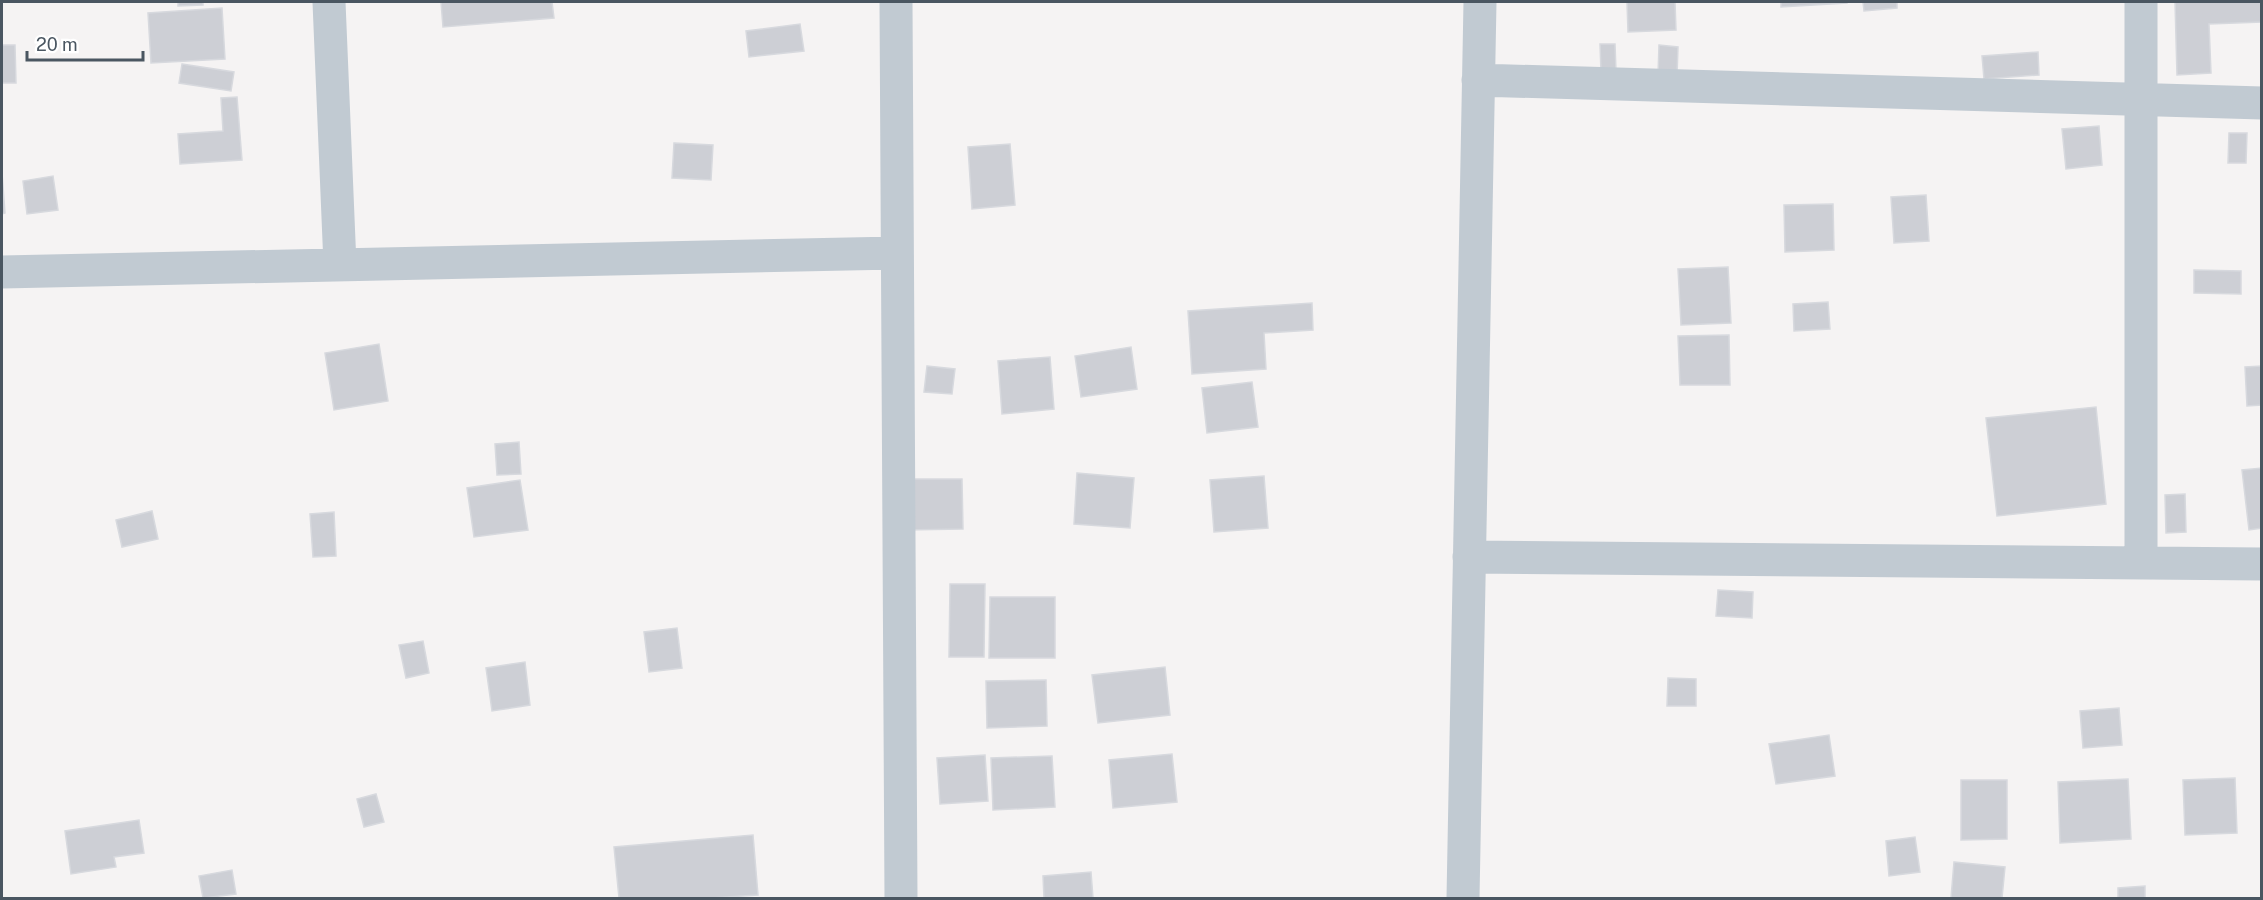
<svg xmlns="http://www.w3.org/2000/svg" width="2263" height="900" viewBox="0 0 2263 900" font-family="'Public Sans',sans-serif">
  <rect width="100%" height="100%" fill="#f5f3f3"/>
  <!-- building -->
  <path fill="#cdcfd5" stroke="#d7d9de" stroke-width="1.5" d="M178,2H203V5L178,6Z
    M441,2H552L554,18L443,27Z
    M1627,2H1675L1676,30L1628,32Z
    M1781,2H1847V3L1781,7Z
    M1863,2H1897V8L1864,11Z
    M2175,2H2262V22L2209,24L2211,73L2177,75Z
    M222,8L225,59L151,63L148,13Z
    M800,24L804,51L749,57L746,31Z
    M1600,44H1615L1616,71L1601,72Z
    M2,45H15L16,83H2Z
    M1659,45L1678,47L1677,76L1658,75Z
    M2038,52L2039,75L1984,79L1982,56Z
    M182,64L234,72L231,91L179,83Z
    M237,97L242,160L180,164L178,134L223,131L221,98Z
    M2099,126L2102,165L2066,169L2062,129Z
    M2229,133H2247L2246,163H2228Z
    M674,143L713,145L711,180L672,178Z
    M1010,144L1015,205L972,209L968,147Z
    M2,173L5,213L2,214Z
    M53,176L58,210L27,214L23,181Z
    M1926,195L1929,241L1894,243L1891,197Z
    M1833,204L1834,250L1785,252L1784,205Z
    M1728,267L1731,323L1681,325L1678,269Z
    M2194,270L2241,271V294L2194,293Z
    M1828,302L1830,329L1794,331L1793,304Z
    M1312,303L1313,330L1264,333L1266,369L1192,374L1188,311Z
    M1729,335L1730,385H1680L1678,336Z
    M379,344L388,401L334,410L325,353Z
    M1131,347L1137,389L1081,397L1075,356Z
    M1050,357L1054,409L1002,414L998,361Z
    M927,366L955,369L952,394L924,392Z
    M2262,366V405L2247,406L2245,367Z
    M1252,382L1258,427L1207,433L1202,388Z
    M2096,407L2106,504L1997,516L1986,418Z
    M519,442L521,474L497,475L495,444Z
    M2262,468V528L2249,530L2242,470Z
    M1077,473L1134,478L1130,528L1074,524Z
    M1264,476L1268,528L1214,532L1210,480Z
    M903,479H962L963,529L904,530Z
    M520,480L528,530L474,537L467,488Z
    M2185,494L2186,532L2166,533L2165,495Z
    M152,511L158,539L122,547L116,520Z
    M334,512L336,556L313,557L310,514Z
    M950,584H985L984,657H949Z
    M1718,590L1753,592L1752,618L1716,616Z
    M990,597H1055V658H989Z
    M677,628L682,668L649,672L644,632Z
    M423,641L429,673L406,678L399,645Z
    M525,662L530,705L492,711L486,668Z
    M1165,667L1170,715L1098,723L1092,675Z
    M1668,678L1696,679V706H1667Z
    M1046,680L1047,726L987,728L986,681Z
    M2119,708L2122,745L2083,748L2080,711Z
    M1829,735L1835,776L1776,784L1769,744Z
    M1172,754L1177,802L1113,808L1109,760Z
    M985,755L988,801L940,804L937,758Z
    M1052,756L1055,807L993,810L991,758Z
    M2235,778L2237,833L2185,835L2183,780Z
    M2128,779L2131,839L2060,843L2058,782Z
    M1961,780H2007V839L1961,840Z
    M376,794L384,822L364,827L357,799Z
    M139,820L144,853L114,857L116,867L71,874L65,831Z
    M753,835L758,895L711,898H619L614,847Z
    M1915,837L1920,872L1889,876L1886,841Z
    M1954,862L2005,867L2002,898H1951Z
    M232,870L236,894L203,898L199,876Z
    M1091,872L1093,898H1044L1043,876Z
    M2145,886V898H2118V888Z"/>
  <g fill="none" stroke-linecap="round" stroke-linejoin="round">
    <!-- street -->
    <path stroke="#c1cad2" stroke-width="33" d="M329,2L340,265
      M896,2L901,898
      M1478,80L2262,103
      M2,272L897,253
      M1469,557L2262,564
      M2141,563V2
      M1463,898L1480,2"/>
  </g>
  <!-- border -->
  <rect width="2263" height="900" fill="none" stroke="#4a5661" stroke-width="6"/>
  <!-- scale -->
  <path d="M27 51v9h116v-9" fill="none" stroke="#4a5661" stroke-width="3"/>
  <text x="36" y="51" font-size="18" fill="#4a5661" stroke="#ffffff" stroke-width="4.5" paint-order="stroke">20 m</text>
</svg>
